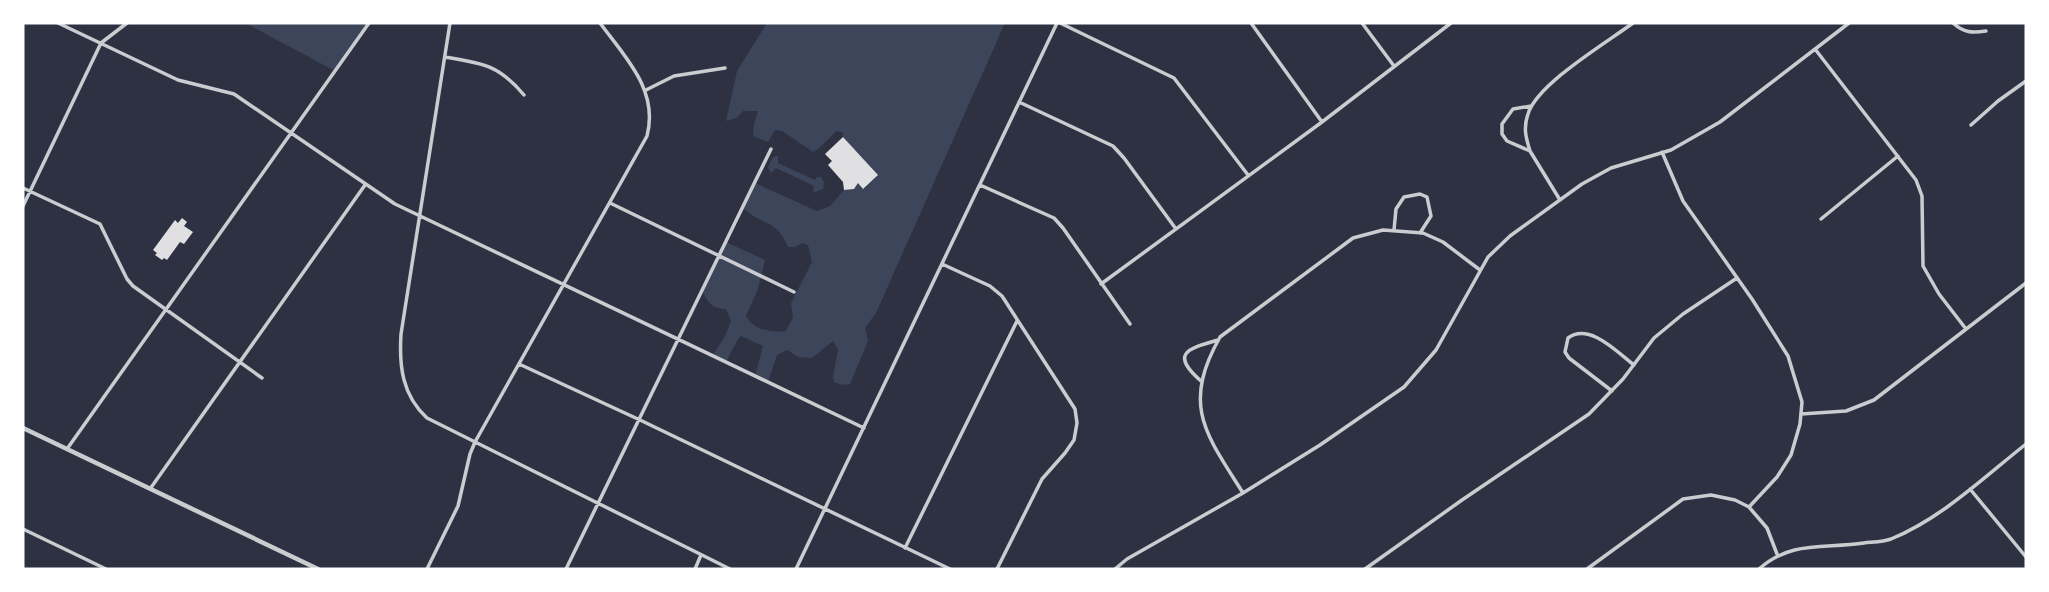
<svg xmlns="http://www.w3.org/2000/svg" width="2049" height="592" viewBox="0 0 2049 592" font-family="'Noto Sans',sans-serif">
  <rect width="100%" height="100%" fill="#2d3142"/>
  <!-- green -->
  <path fill="#3c4559" d="M245,23H369L335,71Z
    M767,23H1005L876,313L865,328L868,341L850,384L842,385L834,382L833,377L838,350L833,341L812,358L798,357L787,350L777,355L768,382L755,376L763,346L741,336L738,339L726,362L712,356L724,338L731,321L726,309C712,309 708,302 702,291L726,242L765,260L758,289L746,316C755,331 768,331 785,332L793,318L791,303L812,262L808,245L802,243L795,247H788C776,218 762,226 743,208L755,183L817,211L830,206L844,190L854,189L858,183L864,189L878,175L843,137V133L837,131C828,138 823,147 813,152L782,131L775,130L768,142L753,136L754,124L758,111H743L736,118L726,121L737,71Z
    M778,156V163L815,180L817,177H821L824,183L823,189L813,193L814,186L776,168L771,173L768,167L773,157Z"/>
  <!-- building -->
  <path fill="#e0e0e3" d="M843,137L878,175L863,189L858,183L854,189L844,190L843,182L828,165L832,161L825,154Z
    M182,218L187,222L184,226L193,232L184,244L180,242L167,260L164,258L162,260L155,255L157,253L153,250L175,220L178,223Z"/>
  <g fill="none" stroke-linecap="round" stroke-linejoin="round">
    <!-- minor -->
    <path stroke="#caccd0" stroke-width="3.5" d="M58,23L178,80L234,94L395,204L864,428
      M450,23L401,334C399,366 402,395 427,418L730,569
      M1060,23L1174,78L1248,175
      M1251,23L1322,122
      M1362,23L1394,66
      M1953,23C1964,33 1972,33 1986,31
      M1815,49L1916,180L1922,196L1923,266L1939,294L1966,329
      M445,57C482,63 499,65 524,95
      M646,90L674,76L725,68
      M1019,102L1113,146L1124,158L1176,229
      M1531,106L1513,109L1502,124V134L1507,141L1530,151L1560,200
      M1971,125L1998,101L2026,81
      M1530,151C1526,138 1523,128 1528,114C1537,84 1606,43 1633,23
      M1662,152L1683,201L1752,299L1788,356L1802,402L1800,424L1791,455L1777,477L1749,507
      M980,185L1054,218L1063,228L1130,324
      M23,188L100,224L127,279L133,286L262,378
      M610,203L794,292
      M23,206L101,43L127,23
      M1821,219L1898,156
      M1394,230L1396,209L1404,197L1420,194L1427,197L1431,216L1420,233
      M942,264L990,286L1002,296L1075,409L1077,423L1074,440L1065,453L1042,479L997,569
      M1101,284L1322,122L1451,23
      M519,364L640,420L950,569
      M1202,382C1170,354 1186,349 1218,340
      M1612,391L1569,358L1565,352L1568,338C1589,322 1617,352 1634,365
      M1801,414L1846,411L1874,400L2026,283
      M67,449L369,23
      M150,489L365,185
      M1970,489L2026,557
      M1243,493C1206,434 1181,406 1220,337L1353,238L1383,230L1423,233L1443,242L1480,270
      M23,529L106,569
      M905,548L1017,321
      M427,569L458,506L470,454L475,442L647,136C659,90 625,57 600,23
      M566,569L771,149
      M695,569L701,555
      M796,569L1057,23
      M1115,569L1127,559L1243,493L1320,445L1404,387L1436,350L1488,257L1510,236L1582,184L1611,168L1671,150L1720,122L1849,23
      M1365,569L1462,500L1589,414L1623,379L1654,338L1683,314L1737,278
      M1587,569L1683,499L1711,495L1735,500L1749,507L1767,528L1777,554
      M1759,569C1792,540 1823,549 1864,543C1873,542 1883,542 1891,539C1942,518 1983,478 2026,444"/>
    <!-- tertiary -->
    <path stroke="#caccd0" stroke-width="4.5" d="M23,428L318,569"/>
  </g>
  <!-- border -->
  <rect width="2049" height="592" fill="none" stroke="#ffffff" stroke-width="49"/>
</svg>
